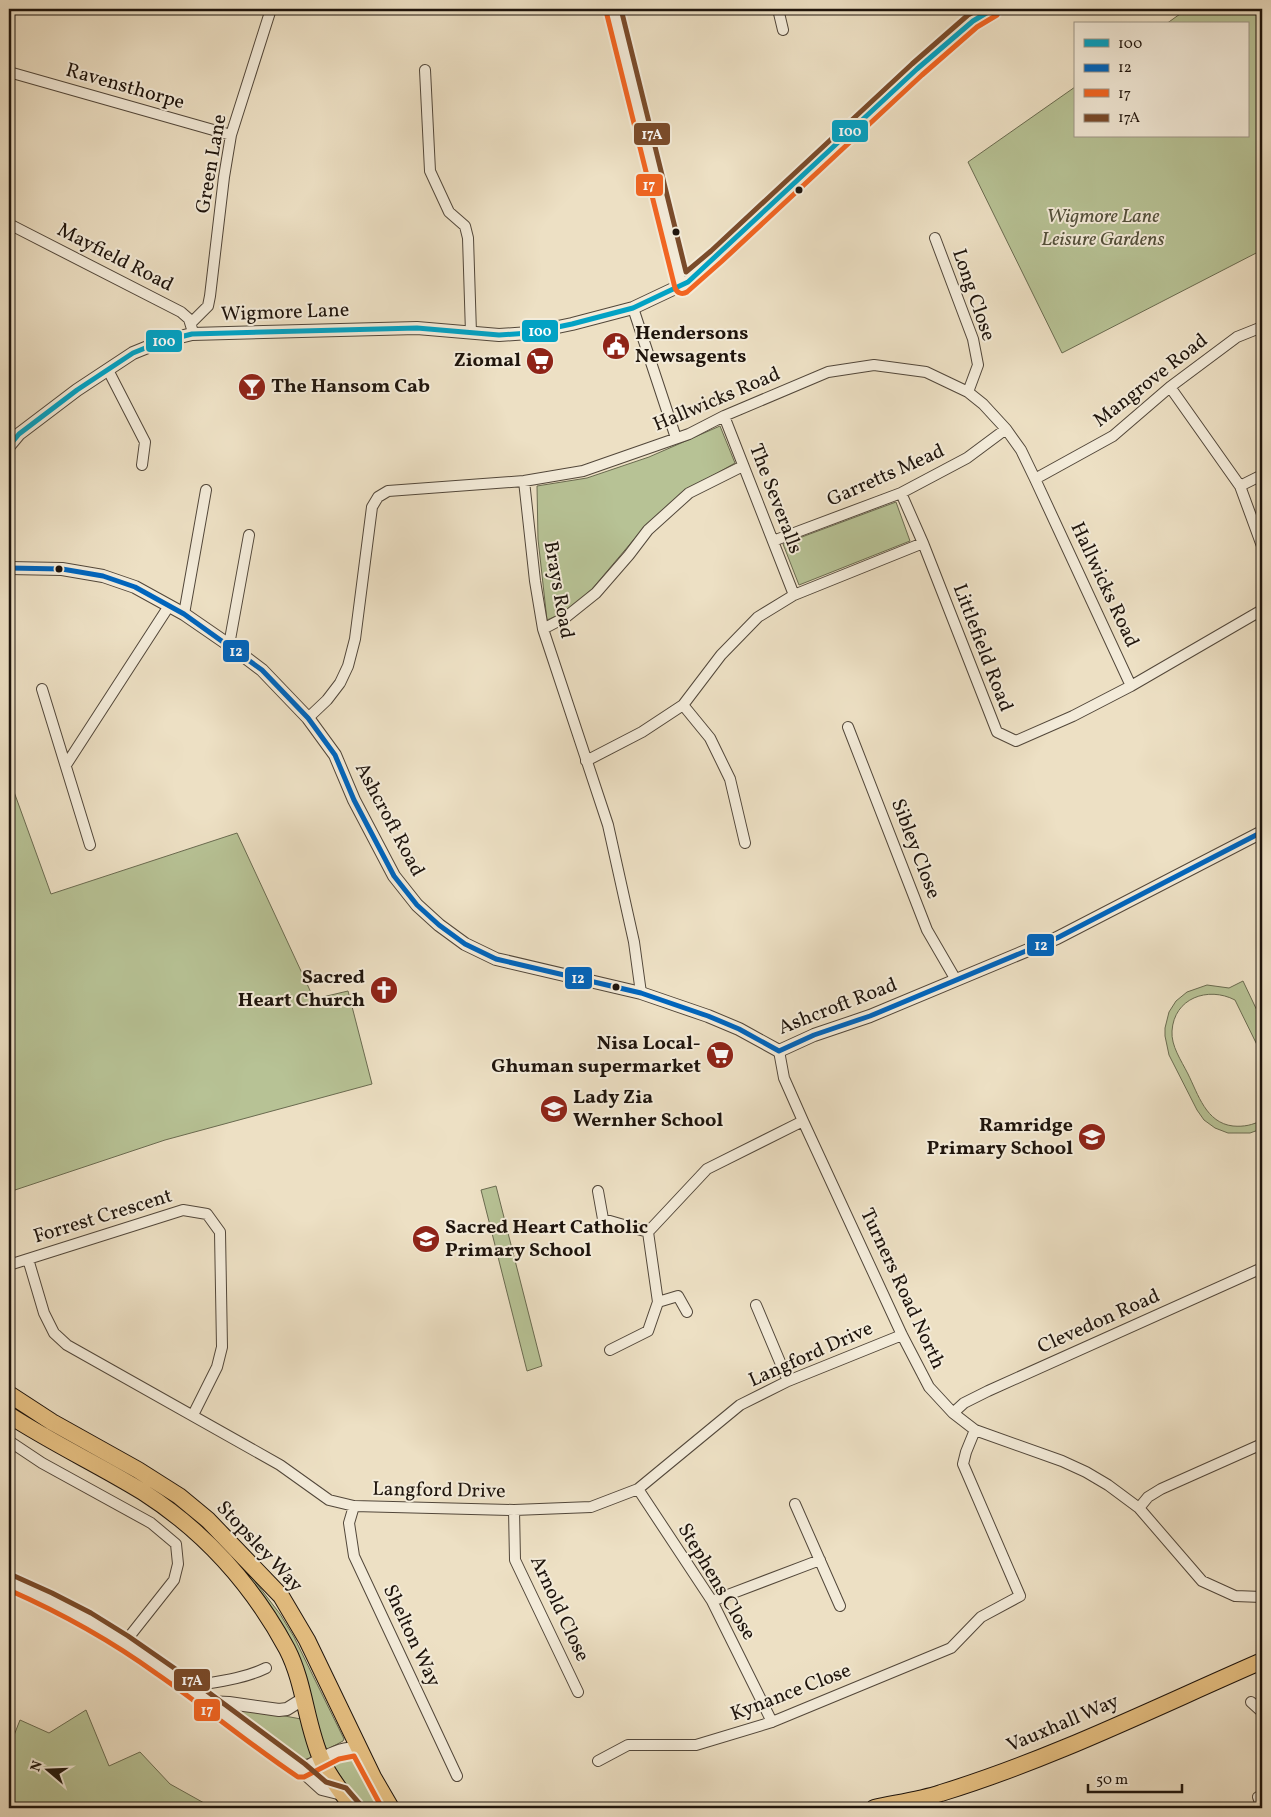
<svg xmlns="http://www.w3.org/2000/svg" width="1271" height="1817" viewBox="0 0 1271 1817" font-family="Vollkorn,serif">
  <rect width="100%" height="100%" fill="#ede0c4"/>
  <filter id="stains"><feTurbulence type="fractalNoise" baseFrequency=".004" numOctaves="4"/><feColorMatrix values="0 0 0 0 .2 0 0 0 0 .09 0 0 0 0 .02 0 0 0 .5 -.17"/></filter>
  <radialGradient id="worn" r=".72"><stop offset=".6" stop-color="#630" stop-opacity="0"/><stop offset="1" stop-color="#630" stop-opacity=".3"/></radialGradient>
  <!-- green -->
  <path fill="#b7c295" stroke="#6a6b50" d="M1187,9H1262V250L1062,353L968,162L1075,87V136H1247V24H1166Z
    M720,426L735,463L689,489L646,525L592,589L567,611L547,620L538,539L537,486L587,478L649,457Z
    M896,502L910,541L799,585L783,544Z
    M9,778L51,894L237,833L314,999L348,991L372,1084L165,1140L9,1192Z
    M1243,981L1262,1021V1055L1235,1000C1208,986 1174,998 1172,1031C1171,1046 1181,1060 1188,1074C1198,1094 1206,1123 1233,1126C1244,1127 1253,1125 1262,1120L1261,1129L1250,1133H1228L1215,1128L1204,1120L1197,1110L1169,1055L1165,1036V1028L1169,1012L1176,1001L1187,992L1207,985L1229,988Z
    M496,1186L542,1366L527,1371L481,1190Z
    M9,1402L125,1470L189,1512L247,1571L280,1614L294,1637L344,1739L343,1741L328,1749L326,1748L316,1724L305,1680L207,1533L45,1430L9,1405Z
    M238,1709L263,1712L301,1719L312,1755L311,1758L302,1760L295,1758L238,1716L236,1714Z
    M86,1710L109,1766L140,1752L170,1784L213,1808H9V1748L20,1720L49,1733Z
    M347,1755L352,1756L383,1808H363L330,1761L332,1758Z"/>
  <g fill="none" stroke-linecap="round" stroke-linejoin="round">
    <defs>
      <path id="minor" d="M613,9L682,286
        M778,9L783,30
        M425,70L430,171L449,212L465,226L468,238L471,333
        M9,72L231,135
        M9,224L181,312L189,319L192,329
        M935,238L973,339L978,365L968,392
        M633,308L676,438
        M191,323L208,306L210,296L224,177L231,135L271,9
        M108,370L145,442L142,465
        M1170,387L1240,486L1262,546
        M724,416L794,595
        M1035,479L1113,436L1170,387L1237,337L1262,327
        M524,481L535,581L543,629L608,825L634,942L641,993
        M1240,486L1262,475
        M901,493L923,543L997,732L1016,741L1073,716L1131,686L1262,610
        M773,541L901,493L967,458L1006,429
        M184,614L206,490
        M543,629L566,617L596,593L629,555L648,530L689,493L743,466
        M229,645L249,535
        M42,689L90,845
        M683,705L710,738L730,779L745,843
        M308,718L327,700L340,683L348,666L355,639L372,507L378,497L388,491L524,481L583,471L689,434L724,416L828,372L874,365L926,372L968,392L983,404L1006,429L1021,450L1035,479L1131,686
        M848,727L927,930L956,980
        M586,761L642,732L683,705L721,655L758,617L794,595L923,543
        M66,765L169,606
        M779,1051L784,1078L803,1121L902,1335L929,1387L953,1413L975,1430L1062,1461L1086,1472L1108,1485L1139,1508L1202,1581L1235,1596L1262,1597
        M598,1191L603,1219L648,1232
        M28,1259L44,1313L54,1333L67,1345L280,1465L329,1500L354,1506L514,1510L591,1507L638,1489L740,1405L788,1381L902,1335
        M9,1265L183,1210L207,1214L220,1232L222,1347L217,1367L193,1415
        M658,1302L678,1296L687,1312
        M756,1305L788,1381
        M610,1350L648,1331L658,1302L648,1232L707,1169L803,1121
        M953,1413L964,1403L988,1391L1262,1268
        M9,1441L42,1463L151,1523L176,1544L178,1564L174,1580L125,1642
        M638,1489L712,1601L772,1722
        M795,1504L840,1606
        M354,1506L349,1523L354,1556L457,1776
        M1139,1508L1148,1497L1161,1489L1262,1444
        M514,1510L515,1560L578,1692
        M712,1601L820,1560
        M187,1687C214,1682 241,1680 266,1668
        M1251,1702L1262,1712
        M598,1761L628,1745H696L772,1722L951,1648L981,1617L1020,1596L963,1464L966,1452L975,1430
        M1262,1795L1258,1797L1262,1807"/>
      <path id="tertiary" d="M9,446L19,434L77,390L133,353L160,342L192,334L417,328L499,335L529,333L572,324L633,308L688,282L917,69L973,21L993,9
        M9,568L62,569L103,576L135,587L184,614L229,645L262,670L308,718L335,755L354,800L394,876L417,905L439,925L465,944L496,959L641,993L708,1016L739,1029L779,1051L814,1035L870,1016L1057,938L1262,832
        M9,1582C118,1624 206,1703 301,1770L322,1789L342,1794
        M208,1702L229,1703L279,1710L287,1709L303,1699
        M301,1770C319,1761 338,1746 359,1749"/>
      <path id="primary" d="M9,1394L52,1422L138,1470L179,1496L208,1520L281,1596L307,1640L373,1777L391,1808
        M9,1415C52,1443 99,1465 143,1492C204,1531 253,1586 287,1649C305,1684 306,1726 322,1761C330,1778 342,1793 353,1808
        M874,1808C897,1803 920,1800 941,1793C1052,1759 1156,1707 1262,1661"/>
    </defs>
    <!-- minor casing -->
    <use href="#minor" stroke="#52473a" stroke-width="12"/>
    <!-- tertiary casing -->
    <use href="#tertiary" stroke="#52473a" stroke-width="14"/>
    <!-- primary casing -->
    <use href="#primary" stroke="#1e140c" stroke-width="18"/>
    <!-- minor -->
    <use href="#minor" stroke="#f3ebd9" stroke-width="10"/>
    <!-- tertiary -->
    <use href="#tertiary" stroke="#f3ebd9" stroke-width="12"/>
    <!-- primary -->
    <use href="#primary" stroke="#e6c082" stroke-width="16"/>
    <defs>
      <path id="bus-1" d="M9,446L19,434L77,390L133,353L160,342L192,334L417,328L499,335L529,333L572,324L633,308L688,282L917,69L973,21L993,9"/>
      <path id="bus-2" d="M9,568L62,569L103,576L135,587L184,614L262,670L308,718L335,755L354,800L394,876L417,905L439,925L465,944L496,959L641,993L708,1016L739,1029L779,1051L814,1035L870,1016L1057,938L1262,832"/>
      <path id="bus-3" d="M606,11L675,288C677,293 682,295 687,292L721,262L922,75L977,27L997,15
        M9,1590C61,1613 110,1640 157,1674C205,1707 250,1745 298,1777H304L339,1759L354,1756L382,1808"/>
      <path id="bus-4" d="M621,9L686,272L711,251L912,64L968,15L979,9
        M12,1575L52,1593L91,1613L128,1636L200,1686L305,1764L326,1782L346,1788L359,1803"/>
    </defs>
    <!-- bus-1 casing -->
    <use href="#bus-1" stroke="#f3ebd9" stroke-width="9"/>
    <!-- bus-2 casing -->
    <use href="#bus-2" stroke="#f3ebd9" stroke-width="9"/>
    <!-- bus-3 casing -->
    <use href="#bus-3" stroke="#f3ebd9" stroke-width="9"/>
    <!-- bus-4 casing -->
    <use href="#bus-4" stroke="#f3ebd9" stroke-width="9"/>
    <!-- bus-1 -->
    <use href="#bus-1" stroke="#02a2c4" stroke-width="5"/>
    <!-- bus-2 -->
    <use href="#bus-2" stroke="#0065bd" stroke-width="5"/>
    <!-- bus-3 -->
    <use href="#bus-3" stroke="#f26522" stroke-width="5"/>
    <!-- bus-4 -->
    <use href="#bus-4" stroke="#7a4b2a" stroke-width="5"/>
  </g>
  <!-- icons -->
  <defs>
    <symbol id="civic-disc" viewBox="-11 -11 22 22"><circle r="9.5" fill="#8f2418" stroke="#f3ebd9"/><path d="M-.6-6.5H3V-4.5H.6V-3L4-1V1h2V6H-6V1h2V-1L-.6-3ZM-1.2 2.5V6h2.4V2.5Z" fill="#fff"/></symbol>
    <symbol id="supermarket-disc" viewBox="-11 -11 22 22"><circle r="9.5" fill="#8f2418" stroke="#f3ebd9"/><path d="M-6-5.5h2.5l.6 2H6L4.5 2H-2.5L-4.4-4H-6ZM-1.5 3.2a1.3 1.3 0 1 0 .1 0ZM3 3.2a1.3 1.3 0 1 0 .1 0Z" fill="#fff"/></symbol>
    <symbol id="bar-disc" viewBox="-11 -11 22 22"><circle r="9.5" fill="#8f2418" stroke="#f3ebd9"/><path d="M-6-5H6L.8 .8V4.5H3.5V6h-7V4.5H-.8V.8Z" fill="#fff"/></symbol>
    <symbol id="church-disc" viewBox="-11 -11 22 22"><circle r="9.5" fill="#8f2418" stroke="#f3ebd9"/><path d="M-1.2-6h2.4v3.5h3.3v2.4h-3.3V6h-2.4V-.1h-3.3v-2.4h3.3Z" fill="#fff"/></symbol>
    <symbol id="school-disc" viewBox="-11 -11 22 22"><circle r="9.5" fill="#8f2418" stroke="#f3ebd9"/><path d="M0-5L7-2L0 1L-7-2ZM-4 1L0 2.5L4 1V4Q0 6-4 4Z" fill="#fff"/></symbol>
  </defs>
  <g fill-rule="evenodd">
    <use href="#civic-disc" x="600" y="330" width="32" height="32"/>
    <use href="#supermarket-disc" x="524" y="345" width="32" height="32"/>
    <use href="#bar-disc" x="236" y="371" width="32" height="32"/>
    <use href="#church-disc" x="368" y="974" width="32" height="32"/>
    <use href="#supermarket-disc" x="704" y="1039" width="32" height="32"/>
    <use href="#school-disc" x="538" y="1093" width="32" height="32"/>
    <use href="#school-disc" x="1076" y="1121" width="32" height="32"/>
    <use href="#school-disc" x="410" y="1223" width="32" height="32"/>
  </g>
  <!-- markers -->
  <g fill="#1e140c" stroke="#f3ebd9" stroke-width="2">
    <circle cx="799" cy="190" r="4.5"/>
    <circle cx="676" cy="232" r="4.5"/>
    <circle cx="59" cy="569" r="4.5"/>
    <circle cx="616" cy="987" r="4.5"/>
  </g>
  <g text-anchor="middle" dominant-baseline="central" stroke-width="4" stroke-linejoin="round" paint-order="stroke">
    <!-- street labels -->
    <g font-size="20" fill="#1e140c" stroke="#f3ebd9">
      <text transform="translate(125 87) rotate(16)">Ravensthorpe</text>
      <text transform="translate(212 164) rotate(-80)">Green Lane</text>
      <text transform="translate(115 258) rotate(27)">Mayfield Road</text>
      <text transform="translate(973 295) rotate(71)">Long Close</text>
      <text transform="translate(285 313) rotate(-2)">Wigmore Lane</text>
      <text transform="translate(1151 381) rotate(-38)">Mangrove Road</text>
      <text transform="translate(717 400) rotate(-23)">Hallwicks Road</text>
      <text transform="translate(886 476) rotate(-24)">Garretts Mead</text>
      <text transform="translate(775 499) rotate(69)">The Severalls</text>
      <text transform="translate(1104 585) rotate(65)">Hallwicks Road</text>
      <text transform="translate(558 590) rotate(80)">Brays Road</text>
      <text transform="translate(982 648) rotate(69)">Littlefield Road</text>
      <text transform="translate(389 820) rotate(62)">Ashcroft Road</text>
      <text transform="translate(915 849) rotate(69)">Sibley Close</text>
      <text transform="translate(838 1007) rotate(-21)">Ashcroft Road</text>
      <text transform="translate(103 1217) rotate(-17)">Forrest Crescent</text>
      <text transform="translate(902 1289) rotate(65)">Turners Road North</text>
      <text transform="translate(1099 1322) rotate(-24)">Clevedon Road</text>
      <text transform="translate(811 1355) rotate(-24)">Langford Drive</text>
      <text transform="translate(439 1491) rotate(1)">Langford Drive</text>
      <text transform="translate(259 1547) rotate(47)">Stopsley Way</text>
      <text transform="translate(716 1582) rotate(59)">Stephens Close</text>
      <text transform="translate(559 1609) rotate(65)">Arnold Close</text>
      <text transform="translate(411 1636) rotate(65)">Shelton Way</text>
      <text transform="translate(791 1693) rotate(-21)">Kynance Close</text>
      <text transform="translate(1063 1724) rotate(-23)">Vauxhall Way</text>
    </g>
    <!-- park labels -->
    <g font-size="20" font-style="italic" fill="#54513c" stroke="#f3ebd9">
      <text x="1103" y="217">Wigmore Lane<tspan x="1103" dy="23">Leisure Gardens</tspan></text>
    </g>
    <!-- poi labels -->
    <g font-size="20" font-weight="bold" fill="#1e140c" stroke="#f3ebd9" text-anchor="start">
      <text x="635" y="334">Hendersons<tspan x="635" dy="23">Newsagents</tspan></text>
      <text x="521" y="361" text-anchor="end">Ziomal</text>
      <text x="271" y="387">The Hansom Cab</text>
      <text x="365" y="978" text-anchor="end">Sacred<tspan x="365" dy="23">Heart Church</tspan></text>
      <text x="701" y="1044" text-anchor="end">Nisa Local-<tspan x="701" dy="23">Ghuman supermarket</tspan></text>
      <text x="573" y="1098">Lady Zia<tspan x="573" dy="23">Wernher School</tspan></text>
      <text x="1073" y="1126" text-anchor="end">Ramridge<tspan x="1073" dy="23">Primary School</tspan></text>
      <text x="445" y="1228">Sacred Heart Catholic<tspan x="445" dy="23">Primary School</tspan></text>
    </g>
  </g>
  <g stroke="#f3ebd9" stroke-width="2">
    <rect x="831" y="119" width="38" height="24" rx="5" fill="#02a2c4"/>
    <rect x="633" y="122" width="38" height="24" rx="5" fill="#7a4b2a"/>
    <rect x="635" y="173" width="29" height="24" rx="5" fill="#f26522"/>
    <rect x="521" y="319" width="38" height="24" rx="5" fill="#02a2c4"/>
    <rect x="145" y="329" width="38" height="24" rx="5" fill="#02a2c4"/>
    <rect x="222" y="639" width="28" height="24" rx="5" fill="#0065bd"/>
    <rect x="1026" y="933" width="29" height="24" rx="5" fill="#0065bd"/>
    <rect x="564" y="966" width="29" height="24" rx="5" fill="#0065bd"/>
    <rect x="173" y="1668" width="38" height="24" rx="5" fill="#7a4b2a"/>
    <rect x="193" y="1698" width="28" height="24" rx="5" fill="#f26522"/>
  </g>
  <g font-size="14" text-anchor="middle" font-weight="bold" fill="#fff">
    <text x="850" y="136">100</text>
    <text x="652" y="139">17A</text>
    <text x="649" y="190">17</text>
    <text x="540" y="336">100</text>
    <text x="164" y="346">100</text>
    <text x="236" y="656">12</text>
    <text x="1041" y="950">12</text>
    <text x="578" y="983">12</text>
    <text x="192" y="1685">17A</text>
    <text x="207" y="1715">17</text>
  </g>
  <!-- margin -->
  <rect width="1271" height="1817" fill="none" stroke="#ede0c4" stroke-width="30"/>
  <rect x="10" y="10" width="1251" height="1797" fill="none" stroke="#1e140c" stroke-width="2.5"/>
  <rect x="15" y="15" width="1241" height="1787" fill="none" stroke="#1e140c"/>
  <!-- legend -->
  <rect x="1074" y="22" width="175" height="115" fill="#f3ebd9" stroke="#9e9587"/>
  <rect x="1084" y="39" width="25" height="8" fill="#02a2c4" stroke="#9e9587"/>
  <text x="1118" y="48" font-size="15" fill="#1e140c">100</text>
  <rect x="1084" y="64" width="25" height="8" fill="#0065bd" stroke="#9e9587"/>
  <text x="1118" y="72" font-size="15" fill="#1e140c">12</text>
  <rect x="1084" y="89" width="25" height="8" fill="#f26522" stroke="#9e9587"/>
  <text x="1118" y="98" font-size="15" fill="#1e140c">17</text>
  <rect x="1084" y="114" width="25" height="8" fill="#7a4b2a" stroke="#9e9587"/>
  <text x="1118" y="122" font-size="15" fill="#1e140c">17A</text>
  <!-- north arrow -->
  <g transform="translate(48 1770) rotate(289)" stroke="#f3ebd9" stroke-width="4" paint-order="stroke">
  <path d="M0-4L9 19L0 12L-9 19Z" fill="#1e140c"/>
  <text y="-8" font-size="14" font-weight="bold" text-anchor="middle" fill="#1e140c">N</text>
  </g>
  <!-- scale -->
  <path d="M1088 1784v8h94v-8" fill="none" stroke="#1e140c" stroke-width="2.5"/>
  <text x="1096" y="1784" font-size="15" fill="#1e140c" stroke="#f3ebd9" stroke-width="4" paint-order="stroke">50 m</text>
  <rect width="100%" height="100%" filter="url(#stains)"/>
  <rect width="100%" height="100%" fill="url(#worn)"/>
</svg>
